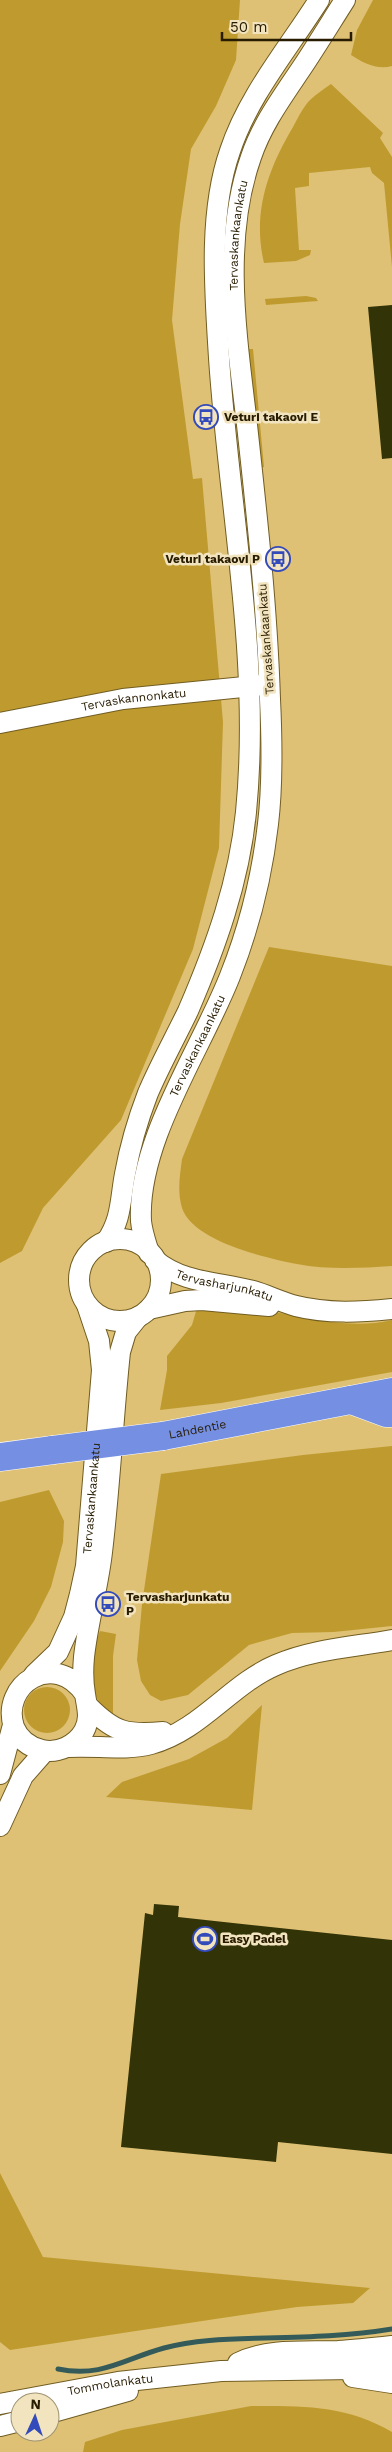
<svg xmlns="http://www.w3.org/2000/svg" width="392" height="2452" viewBox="0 0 392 2452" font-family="'Work Sans',sans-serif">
  <rect width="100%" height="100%" fill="#dec175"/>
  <!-- green -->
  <path fill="#bf9b2f" d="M0,0H240L236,60L216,106L191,149L180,224L172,320L193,479L202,478L223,722L219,848L193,949L121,1120L43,1208L22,1251L0,1263Z
    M373,0H392V66C377,70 363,63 351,55L357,30Z
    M331,84L383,133L380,138L392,157V267L384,183L372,173L370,167L309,173V186L295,188L299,250H311L310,255L296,261L264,263C252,213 268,169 293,127C298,118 303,107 310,100C316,94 324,89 331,84Z
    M306,296L316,298L318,301L266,305L265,299Z
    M248,349H253L264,467L259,468Z
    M269,947L392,966V1266C361,1268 328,1270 297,1264C265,1258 193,1241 182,1208C177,1191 180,1175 182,1159Z
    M197,1308C212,1308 228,1306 243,1308C293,1312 342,1332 392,1320V1372L221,1403L160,1410L167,1370V1356L192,1325Z
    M392,1446V1626L334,1632L292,1633L249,1645L188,1695L161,1701L150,1695L141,1681L137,1660L142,1604L161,1474L303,1455Z
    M49,1490L64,1521L63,1542L51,1587L34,1621L0,1671V1502Z
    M100,1631L116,1634L113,1656V1718C86,1698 87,1660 100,1631Z
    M24 1710a23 23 0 1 1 46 0a23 23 0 1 1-46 0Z
    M262,1705L252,1810L106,1797L122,1782L189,1759L227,1738Z
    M0,2173L43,2257L370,2288L353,2303L297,2307L222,2318L10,2350L0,2342Z
    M251,2406C303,2406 346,2405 392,2432V2452H83L85,2442L122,2430Z"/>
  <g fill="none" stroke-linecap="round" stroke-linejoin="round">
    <!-- stream -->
    <path stroke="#345b5a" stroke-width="5" d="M58,2369C101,2378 124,2359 164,2348C197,2339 232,2339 266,2338C308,2337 350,2336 392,2329"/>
  </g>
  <!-- building -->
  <path fill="#333308" d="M392,305V458L382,459L368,307Z
    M154,1904L179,1906L178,1917L392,1940V2154L278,2142L276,2162L121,2147L145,1913L153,1915Z"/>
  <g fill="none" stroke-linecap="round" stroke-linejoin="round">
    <defs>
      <g id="minor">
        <path id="s1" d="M0,723L123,699L263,685"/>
        <circle cx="120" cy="1280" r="41"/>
        <path d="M106,1242C122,1219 120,1200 125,1174C130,1146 138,1119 148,1093C160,1065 175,1038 188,1011C216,946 239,882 246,812C261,660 229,509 219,358C215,292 208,214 230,151C248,96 288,49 319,0"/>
        <path id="s2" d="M149,1253C146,1243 142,1232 141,1221C137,1141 201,1050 230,976C249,928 262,876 268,824C273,783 272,741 270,699C267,607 257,516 247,425C237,338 221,242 251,157C262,124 283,96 303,66C317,45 331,22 345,0"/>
        <path id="s3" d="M155,1260C182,1283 219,1282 253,1291C267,1295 281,1302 296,1306C327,1314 361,1312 392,1309"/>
        <path d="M149,1309L185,1301L202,1300L269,1306"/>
        <path id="s4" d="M34,1675L58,1652L74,1617L80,1594L86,1566L102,1370L99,1341L87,1305"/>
        <path d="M85,1694C54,1649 0,1685 14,1727C19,1739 29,1747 42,1750C58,1754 76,1745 84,1731C91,1718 87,1708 85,1694C83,1683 83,1668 84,1657C88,1621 98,1587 102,1552C110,1485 113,1418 120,1352L126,1332L138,1317"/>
        <path d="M89,1707C115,1733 127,1735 163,1732"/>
        <path d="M68,1747C95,1745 125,1751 151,1744C200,1731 231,1684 276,1665C312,1649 354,1647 392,1640"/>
        <path d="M0,1774L13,1725"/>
        <path d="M0,1826L23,1776L45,1751"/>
        <path d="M238,2363C268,2348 305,2352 338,2351C356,2350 374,2348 392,2346"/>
        <path d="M353,2377L392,2383"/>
        <path id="s5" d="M0,2404L118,2382L221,2371L353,2369L392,2365"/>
        <path d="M50,2413L128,2391"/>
        <path d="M0,2426L20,2421"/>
      </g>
      <g id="highway">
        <path d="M351,1400L386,1413H392"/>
        <path id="s6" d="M163,1436L392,1392"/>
        <path d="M0,1457L53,1450"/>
      </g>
    </defs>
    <!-- minor casing -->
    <use href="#minor" stroke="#715d22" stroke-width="22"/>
    <!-- highway casing -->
    <use href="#highway" stroke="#fff" stroke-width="29"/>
    <!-- minor -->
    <use href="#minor" stroke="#fff" stroke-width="20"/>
    <!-- highway -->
    <use href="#highway" stroke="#758fe3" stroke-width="28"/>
    <defs>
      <path id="highway-bridge" d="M53,1450L163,1436"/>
    </defs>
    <!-- highway-bridge casing -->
    <use href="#highway-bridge" stroke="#fff" stroke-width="29" stroke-linecap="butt"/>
    <!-- highway-bridge -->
    <use href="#highway-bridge" stroke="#758fe3" stroke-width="28"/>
  </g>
  <!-- icons -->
  <defs>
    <symbol id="bus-ring" viewBox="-11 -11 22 22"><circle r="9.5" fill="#f2e4bf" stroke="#334abb" stroke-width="1.5"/><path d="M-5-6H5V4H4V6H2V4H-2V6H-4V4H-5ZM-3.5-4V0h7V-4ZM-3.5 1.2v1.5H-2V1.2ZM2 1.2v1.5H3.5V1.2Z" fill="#334abb"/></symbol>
    <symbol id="stadium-ring" viewBox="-11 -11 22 22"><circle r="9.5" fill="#f2e4bf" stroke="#334abb" stroke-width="1.5"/><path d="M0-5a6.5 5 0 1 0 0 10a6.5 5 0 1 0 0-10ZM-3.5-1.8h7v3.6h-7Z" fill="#334abb"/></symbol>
  </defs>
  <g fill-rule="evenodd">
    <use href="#bus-ring" x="192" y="403" width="28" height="28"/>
    <use href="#bus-ring" x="264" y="545" width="28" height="28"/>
    <use href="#bus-ring" x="94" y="1590" width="28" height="28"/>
    <use href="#stadium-ring" x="191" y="1925" width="28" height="28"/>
  </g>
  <g text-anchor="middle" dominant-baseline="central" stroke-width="5" stroke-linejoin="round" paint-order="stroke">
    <!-- street labels -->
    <g font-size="12" fill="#271b00" stroke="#f2e4bf">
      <text stroke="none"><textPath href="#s2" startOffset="1044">Tervaskankaankatu</textPath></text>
      <text transform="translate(266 639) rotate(-94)">Tervaskankaankatu</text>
      <text stroke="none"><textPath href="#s1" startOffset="136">Tervaskannonkatu</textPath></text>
      <text stroke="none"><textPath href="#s2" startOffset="219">Tervaskankaankatu</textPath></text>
      <text stroke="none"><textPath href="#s3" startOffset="75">Tervasharjunkatu</textPath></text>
      <text stroke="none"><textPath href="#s6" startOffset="35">Lahdentie</textPath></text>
      <text stroke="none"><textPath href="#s4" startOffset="192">Tervaskankaankatu</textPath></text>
      <text stroke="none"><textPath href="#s5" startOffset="112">Tommolankatu</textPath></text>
    </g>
    <!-- poi labels -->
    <g font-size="12" font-weight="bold" fill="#271b00" stroke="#f2e4bf" text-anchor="start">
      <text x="224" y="417">Veturi takaovi E</text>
      <text x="260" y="559" text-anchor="end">Veturi takaovi P</text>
      <text x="126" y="1597">Tervasharjunkatu<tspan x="126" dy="14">P</tspan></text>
      <text x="222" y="1939">Easy Padel</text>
    </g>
  </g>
  <!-- north arrow -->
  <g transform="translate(35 2417) rotate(3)"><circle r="24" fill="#f2e4bf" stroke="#a19473"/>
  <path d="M0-4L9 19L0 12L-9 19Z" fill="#334abb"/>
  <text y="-8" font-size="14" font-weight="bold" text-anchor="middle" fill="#271b00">N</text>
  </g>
  <!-- scale -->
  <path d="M222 32v8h129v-8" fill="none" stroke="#271b00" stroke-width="2.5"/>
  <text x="230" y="32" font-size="15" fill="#271b00" stroke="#f2e4bf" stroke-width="4" paint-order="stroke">50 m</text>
</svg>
